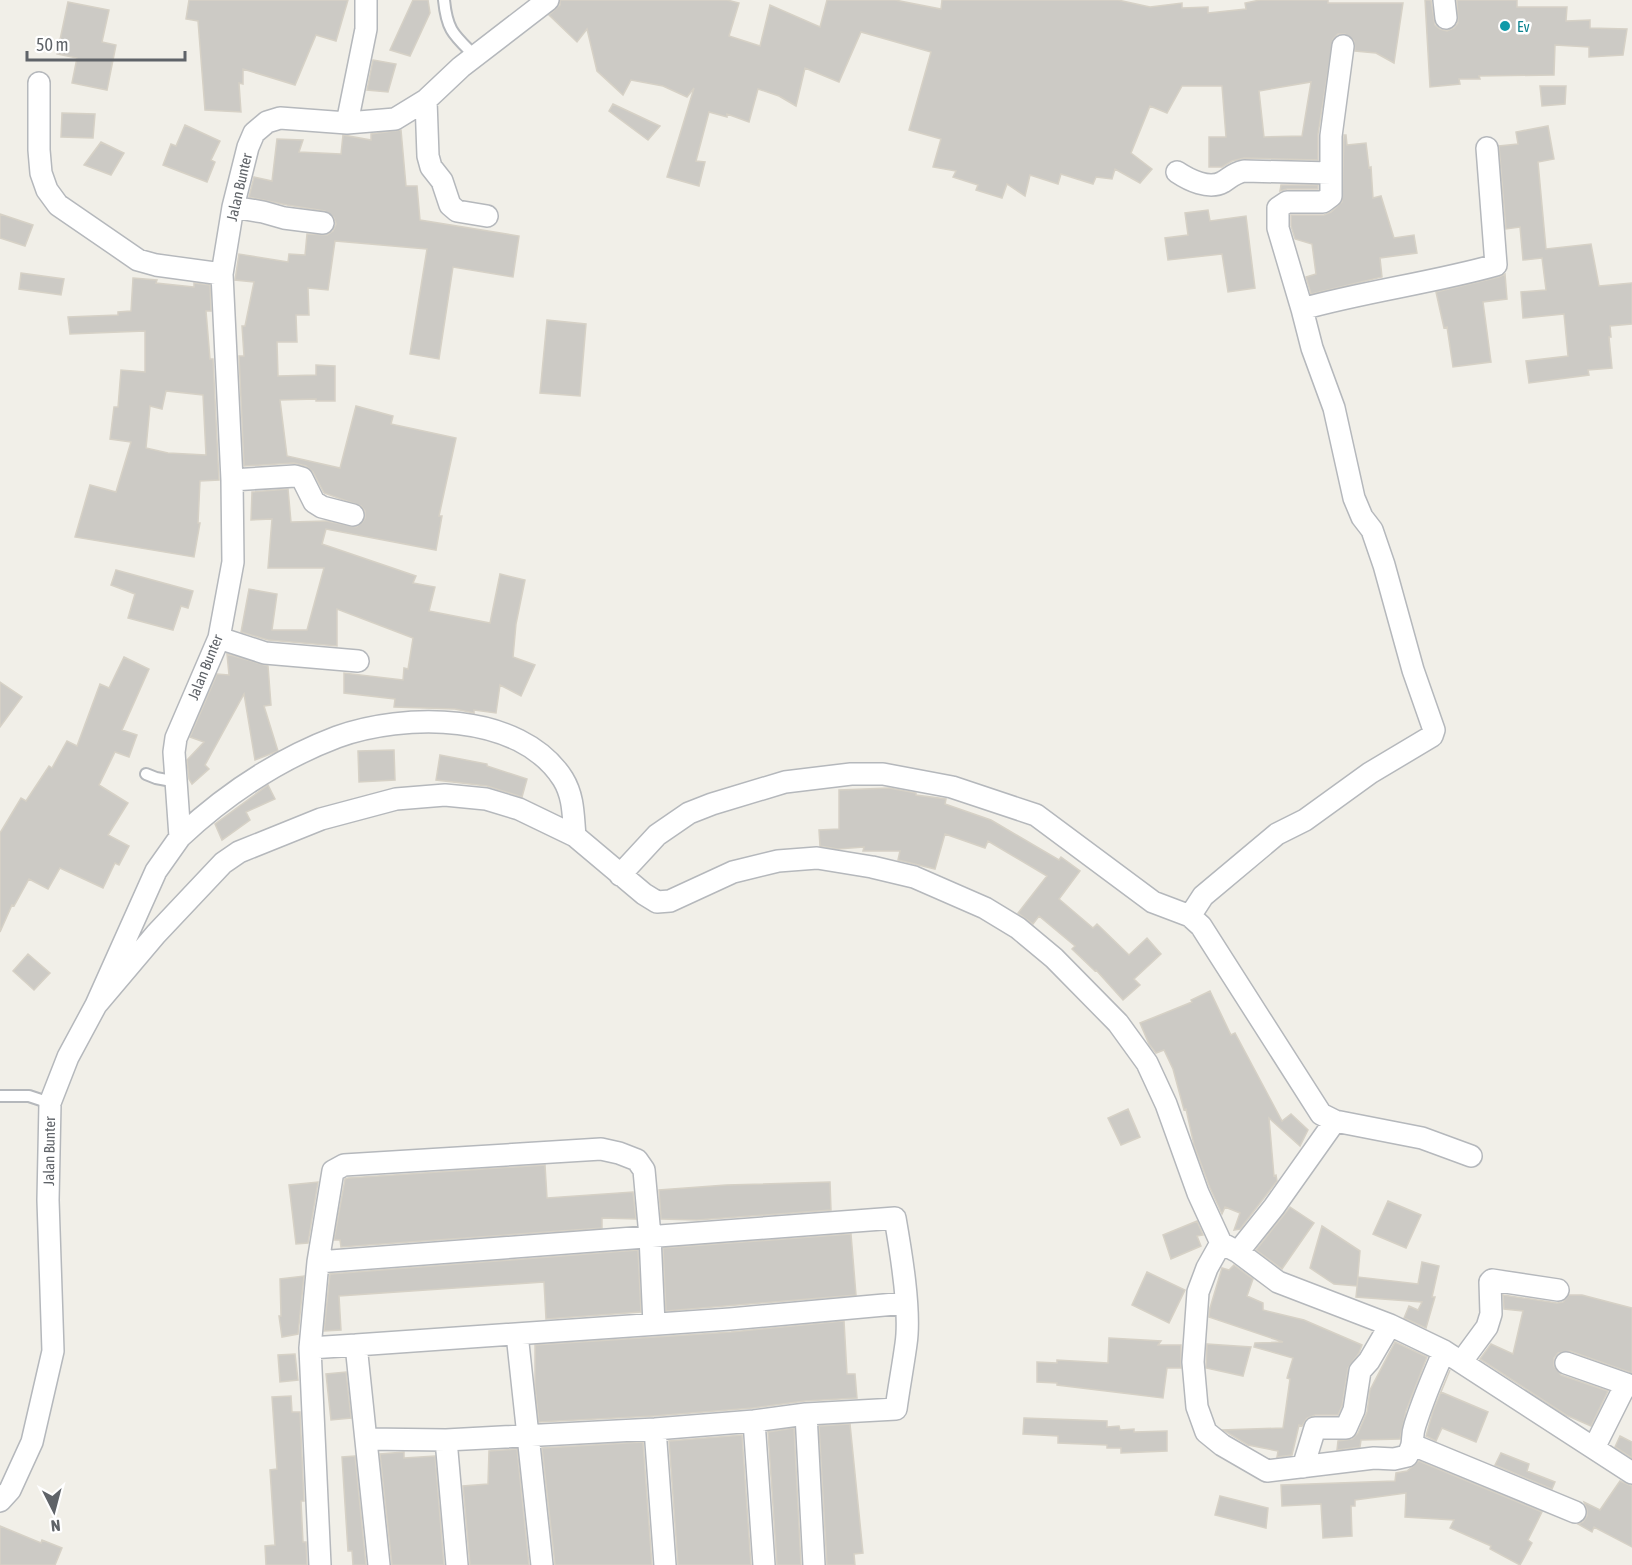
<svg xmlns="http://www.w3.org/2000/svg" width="1632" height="1565" viewBox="0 0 1632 1565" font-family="'Asap Condensed',sans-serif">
  <rect width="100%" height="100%" fill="#f1efe8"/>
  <!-- building -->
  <path fill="#cccac5" stroke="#d6d1c6" stroke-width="1.5" fill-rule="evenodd" d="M189,0H348L336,41L316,35L295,85L243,69V84L239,83L241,112L205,110L198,21L186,19Z
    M413,0H428L430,13L410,56L390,50Z
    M560,0H727L739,3L729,36L760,46L770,5L820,27L827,0H895L941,9L942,0H1118L1150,7L1182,3V8L1208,7V13L1246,9L1245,3L1260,0H1328V3H1403L1394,63L1376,53L1355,51L1354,41L1345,34H1338L1333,39L1318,134V160L1244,158L1232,161L1222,167H1209V137H1226L1222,86H1182L1167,113L1150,106L1131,153L1152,169L1140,183L1115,169L1112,179L1096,177L1093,184L1061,174L1058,184L1030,175L1025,196L1007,184L1002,198L976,190L978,185L953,177L956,171L933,167L941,139L909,130L931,52L861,32L839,82L805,68L796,106L779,96L758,89L749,122L727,114V117L709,112L696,161L705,162L699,186L667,177L694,88L687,97L663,86L631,80L623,95L597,71L587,29L577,42L549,15L560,5ZM1311,82L1302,136L1264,137L1259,91Z
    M1425,0H1431L1435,25L1440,29L1447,31L1454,28L1458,23L1457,0H1517V7H1567L1566,21L1590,20V28L1627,29L1623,55L1589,57V47L1555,45L1554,75L1479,76L1480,79H1459L1460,84L1430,87Z
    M68,2L109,10L102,42L116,45L107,90L72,83L77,58L57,54Z
    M373,60L396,64L388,92L367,90Z
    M1540,86H1566L1565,104L1542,106Z
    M613,104L660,126L648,140L609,111Z
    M62,113L95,114L93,138L61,137Z
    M185,125L220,141L211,160L215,162L207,182L163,165L171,144L176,146Z
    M1548,126L1554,159L1538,162L1546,249L1591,244L1599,286L1632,283V324L1610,326L1611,337H1609L1612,368L1588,370L1589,375L1529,383L1526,361L1568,356L1564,314L1523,318L1521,292L1546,290L1542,258L1523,260L1520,227L1506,229L1499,146L1518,144L1516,132Z
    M401,130L406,186H417L420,220L519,236L513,277L453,267L439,359L410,354L427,249L335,241L328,290L308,288L309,315H296L297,342H277L278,376L316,375V365L335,366V401H316V399L280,400L287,456L340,468L356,406L393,416L391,424L456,438L439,516H442L436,550L326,529L322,544L416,576L413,583L435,587L429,611L490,623L500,574L525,580L516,624L513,657L535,665L521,696L500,685L496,713L474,710V713L455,709L394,707L395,699L344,693V673L403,680L404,668L408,669L413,638L337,609V646L268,640L241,632L249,589L277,594L272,630H307L324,568H268L272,519L251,520L252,492L288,489L291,522L326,521L356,527L362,523L365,518V511L361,506L324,493L313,472L306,466L294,463L244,466L239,356H244L242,326H245L254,282L235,280L239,254L288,262L289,254L305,255L307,234L327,235L333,231L336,224L334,218L325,211L287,205L249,197L254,177L272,181L277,139L303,140L299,152L341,154L343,135L371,140V134Z
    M1344,135H1346L1347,145L1366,143L1369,168L1371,167L1373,198L1381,196L1394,238L1414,235L1417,253L1380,258L1382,277L1311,294L1306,277L1316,274L1312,244L1295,239L1291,226V215H1324L1331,212L1342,202Z
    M101,142L124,153L111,175L84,165Z
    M1281,185H1318V189H1287L1280,191Z
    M1208,210L1210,221L1246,216L1255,288L1228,292L1222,254L1168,260L1165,238L1188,235L1185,213Z
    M0,214L33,225L25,246L0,238Z
    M21,273L64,279L61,295L19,289Z
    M1505,274L1507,299L1483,302L1491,362L1453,367L1447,327L1444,328L1436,292L1499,277Z
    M133,278L157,280L156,283L194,287V283L210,285L211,311H206L210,359H213L219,480L200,481L198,523H200L194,557L75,537L90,485L116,492L131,442L110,439L114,407H118L121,370L145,372V331L70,334L68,317L118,315V312L131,311ZM166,391L203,395L206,455L168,453L146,448L150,406L162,409Z
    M547,320L586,324L580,396L540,393Z
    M116,570L193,591L188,608L181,606L173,630L128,618L135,594L111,585Z
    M227,654L268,666L271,705L264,706L278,751L255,760L244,694L205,765L209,769L192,784L189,779L187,760L204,742L190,737L217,674L229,675Z
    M124,657L149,669L122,730L137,735L129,757L115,752L99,785L128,803L108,835L129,846L119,865L115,863L103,888L60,868L48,889L29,879L14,906L12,905L0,932V833L21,798L26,801L49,766L52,768L67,741L77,746L100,684L109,688Z
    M0,682L22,697L0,727Z
    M394,750L395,780L359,782L358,751Z
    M440,755L487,764V766L527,779L522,797L487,786L436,780Z
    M268,785L275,799L246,812L250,820L222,840L215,824Z
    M889,788L916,793V795L946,799L945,804L991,820L1059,860L1061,857L1080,871L1059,899L1093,928L1097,924L1129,955L1147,938L1161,954L1134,979L1140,985L1123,1000L1096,970L1095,971L1072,949L1075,946L1039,916L1033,924L1018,913L1047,876L988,841L985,848L945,834L935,869L898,860L900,851H863L864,847L838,849L820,846L819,830L839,829V790Z
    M28,954L50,973L34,990L13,971Z
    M1210,991L1231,1035L1235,1033L1282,1121L1291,1114L1308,1130L1300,1146L1269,1118L1274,1176L1276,1175L1277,1181L1240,1229L1234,1230L1240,1213L1225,1207L1222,1214L1210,1188L1194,1145L1186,1109L1184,1110L1173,1069L1164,1050L1156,1053L1149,1044L1140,1023L1192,1002L1191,1000Z
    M1128,1109L1140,1137L1121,1145L1108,1118Z
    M545,1165L547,1198L633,1192L636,1219L602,1218V1228L341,1247L340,1240H334L345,1179L348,1178Z
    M318,1182L308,1243L296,1244L289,1185Z
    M830,1182L831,1210L697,1220L661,1219L659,1190L726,1185Z
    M1388,1201L1421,1215L1406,1248L1373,1234Z
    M1290,1207L1314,1223L1282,1269L1256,1250Z
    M1197,1221L1203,1235L1197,1236L1201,1246L1171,1259L1163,1235Z
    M1322,1226L1360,1251L1357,1286L1334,1284L1310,1268Z
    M851,1234L856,1295L666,1311L663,1248Z
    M638,1250L641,1312L546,1319L544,1282L339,1296L341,1330L324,1331L330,1274Z
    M1422,1262L1439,1266L1432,1297H1435L1426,1328L1404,1318L1409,1306L1418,1310L1422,1302L1356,1297L1358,1277L1418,1284Z
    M1234,1265L1253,1279L1247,1296L1263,1303V1310L1304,1320L1362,1345L1359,1353L1348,1368L1342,1406L1338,1415H1315L1307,1418L1302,1426L1299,1425L1292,1455L1277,1457L1278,1451L1248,1445L1223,1430L1283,1428L1290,1379L1287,1378L1293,1358L1254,1347L1255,1343L1283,1342L1209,1317L1210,1308L1222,1268L1229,1270Z
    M1147,1272L1185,1290L1169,1323L1132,1305Z
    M304,1276L298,1334L282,1337L279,1316H281L280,1279Z
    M1503,1295L1557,1303L1563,1302L1569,1295H1582L1632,1308V1373L1570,1351L1558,1353L1554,1358V1366L1561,1375L1608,1391L1591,1426L1566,1415L1480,1359L1491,1344L1513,1354L1523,1311L1504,1309Z
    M844,1321L847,1374H855L857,1398L805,1401L753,1408L654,1416L539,1422L535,1386V1345L731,1332Z
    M1109,1338L1161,1341L1158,1345H1181V1368H1167L1163,1398L1057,1385V1383L1037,1382V1362L1057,1363V1360L1108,1363Z
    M1395,1342L1427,1357L1406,1411L1400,1439L1361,1440L1360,1447L1337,1450L1338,1441L1352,1439L1358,1433L1367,1412L1370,1390Z
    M1207,1344L1251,1347L1243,1376L1206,1368Z
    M295,1354L298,1380L280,1382L278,1355Z
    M1450,1370L1441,1392L1488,1412L1476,1442L1442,1428L1436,1441L1426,1436L1433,1411Z
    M346,1372L351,1418L331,1420L326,1374Z
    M291,1396L292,1412H300L304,1501H301L302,1522L303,1542H306L307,1565H266L265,1546L275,1545L270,1470L277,1469L272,1397Z
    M1024,1418L1107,1421V1427L1119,1426L1120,1430L1134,1429V1432L1167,1431V1451L1121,1453V1448H1107V1445L1058,1443V1436L1023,1434Z
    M850,1424L863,1553L854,1554L855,1565H827L819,1426Z
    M794,1428L801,1565H777L768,1432Z
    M742,1435L751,1565H678L669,1441Z
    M1620,1436L1632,1442V1458L1615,1447Z
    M643,1442L652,1565H555L542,1448Z
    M517,1449L529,1565H470L463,1486L488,1484L489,1451Z
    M404,1452V1458L435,1456L444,1565H392L380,1454Z
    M1501,1453L1529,1464L1527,1471L1555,1482L1552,1489L1495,1465Z
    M355,1456L366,1565H353L352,1551H348L342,1457Z
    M1419,1461L1542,1512L1528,1540L1532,1543L1520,1565L1490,1549L1491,1546L1450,1528L1454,1520L1405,1517L1406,1493L1355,1500V1506H1351L1352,1536L1323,1538L1321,1504L1282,1506L1281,1485L1395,1481L1396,1473L1407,1471Z
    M1620,1481L1632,1486V1547L1594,1527L1592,1532L1578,1524L1583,1522L1587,1516V1510L1584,1502L1600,1510Z
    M1220,1496L1268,1508L1266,1528L1215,1515Z
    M0,1526L41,1543L42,1540L62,1548L55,1565H0Z"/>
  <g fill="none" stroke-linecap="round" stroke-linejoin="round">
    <defs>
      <path id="service" d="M444,0C447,31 454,35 475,56
        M146,774L156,778L172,781L173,775
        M0,1096H29L50,1103"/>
      <path id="minor" d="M1444,0L1446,18
        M39,83V150L41,173L47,190L58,205L138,260L156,265L222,274
        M426,100L428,156L431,167L442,181L450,205L457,211L487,216
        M347,123L366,29V0
        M1177,172C1189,180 1209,190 1223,182C1231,177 1234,173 1244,171L1331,173
        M233,207L263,212L284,218L323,223
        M1302,309L1278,228V208L1287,202H1323L1331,196V136L1343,46
        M232,480L295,476L302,478L314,502L322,507L353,515
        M219,638L265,653L358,661
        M180,837C225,795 279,759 337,737C403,713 520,711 563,779C574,797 573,816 575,836
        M620,875L657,835L689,813L712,804L785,782L851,774H883L952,787L1036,815L1153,902L1190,916L1201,926L1321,1114L1335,1121L1422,1138L1471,1156
        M1190,916L1203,896L1277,834L1305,820L1370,773L1432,736L1434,730L1413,670L1384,565L1372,530L1362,517L1354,498L1334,408L1312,348L1302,309C1366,291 1432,283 1496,265L1487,148
        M96,1005L156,934L223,863L239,852L321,819L396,799L445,795L486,799L519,809L575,836L644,894L657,902L670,901L733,872L778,861L817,858L872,867L914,877L985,908L1018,928L1054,958L1118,1023L1147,1063L1166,1104L1198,1193L1221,1243L1238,1252L1278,1282L1390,1325L1444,1351L1632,1473
        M1221,1243L1207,1268L1198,1292L1193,1362L1197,1407L1206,1432L1222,1445L1267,1471L1374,1458L1394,1459L1407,1456C1416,1441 1410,1440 1415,1425C1423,1400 1433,1376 1444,1351
        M1238,1252L1274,1207L1335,1121
        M318,1262L895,1218C901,1252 911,1311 906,1344C903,1366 899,1387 896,1409L806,1414L754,1421L655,1429L446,1440L367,1439
        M517,1334L542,1565
        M356,1345L730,1319L906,1303
        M310,1348L356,1345L379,1565
        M1462,1361L1487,1327L1491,1314L1490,1282L1492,1280L1558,1290
        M1566,1363L1626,1384
        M806,1414L814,1565
        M754,1421L764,1565
        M655,1429L665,1565
        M446,1440L457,1565
        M1413,1445L1575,1512
        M1594,1448L1626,1384L1632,1386
        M1303,1467L1315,1428H1346L1354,1410L1360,1371L1369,1361L1390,1325
        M0,1501L10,1490L32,1442L53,1351L48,1200L50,1103L68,1057L96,1005L156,871L180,837L174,752L176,738L219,638L233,562L232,480L222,274L233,207L248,147L254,133L267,122L280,118L347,123L395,119L426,100L461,67L548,0
        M320,1565L310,1348L318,1262L333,1171L344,1165L601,1149L619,1153L637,1160L644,1170L650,1236L654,1324"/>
    </defs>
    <!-- service casing -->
    <use href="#service" stroke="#b5b8bc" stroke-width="14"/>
    <!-- minor casing -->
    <use href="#minor" stroke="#b5b8bc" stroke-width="24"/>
    <!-- service -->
    <use href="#service" stroke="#fff" stroke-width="10"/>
    <!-- minor -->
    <use href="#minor" stroke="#fff" stroke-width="21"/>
  </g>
  <!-- markers -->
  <circle fill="#0f9aa8" stroke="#fff" stroke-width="2" cx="1505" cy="26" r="6"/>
  <g text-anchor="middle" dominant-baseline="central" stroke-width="5" stroke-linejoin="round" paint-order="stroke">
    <!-- culture labels -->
    <g font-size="15" fill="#0d838f" stroke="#fff" text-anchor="start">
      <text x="1517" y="26">Ev</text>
    </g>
    <!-- street labels -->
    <g font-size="15" fill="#5f6368" stroke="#fff">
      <text transform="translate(239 187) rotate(-77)">Jalan Bunter</text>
      <text transform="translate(205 667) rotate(-68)">Jalan Bunter</text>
      <text transform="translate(49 1151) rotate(-89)">Jalan Bunter</text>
    </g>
  </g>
  <!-- north arrow -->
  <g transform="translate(54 1511) rotate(174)" stroke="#ffffff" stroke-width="4.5" paint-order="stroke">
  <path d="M0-4.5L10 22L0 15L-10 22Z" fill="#5f6368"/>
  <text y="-9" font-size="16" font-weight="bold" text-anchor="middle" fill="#5f6368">N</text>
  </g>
  <!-- scale -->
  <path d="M27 51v9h158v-9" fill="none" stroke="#5f6368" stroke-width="3"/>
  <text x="36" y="51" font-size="18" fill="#5f6368" stroke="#ffffff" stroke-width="4.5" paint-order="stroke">50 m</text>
</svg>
